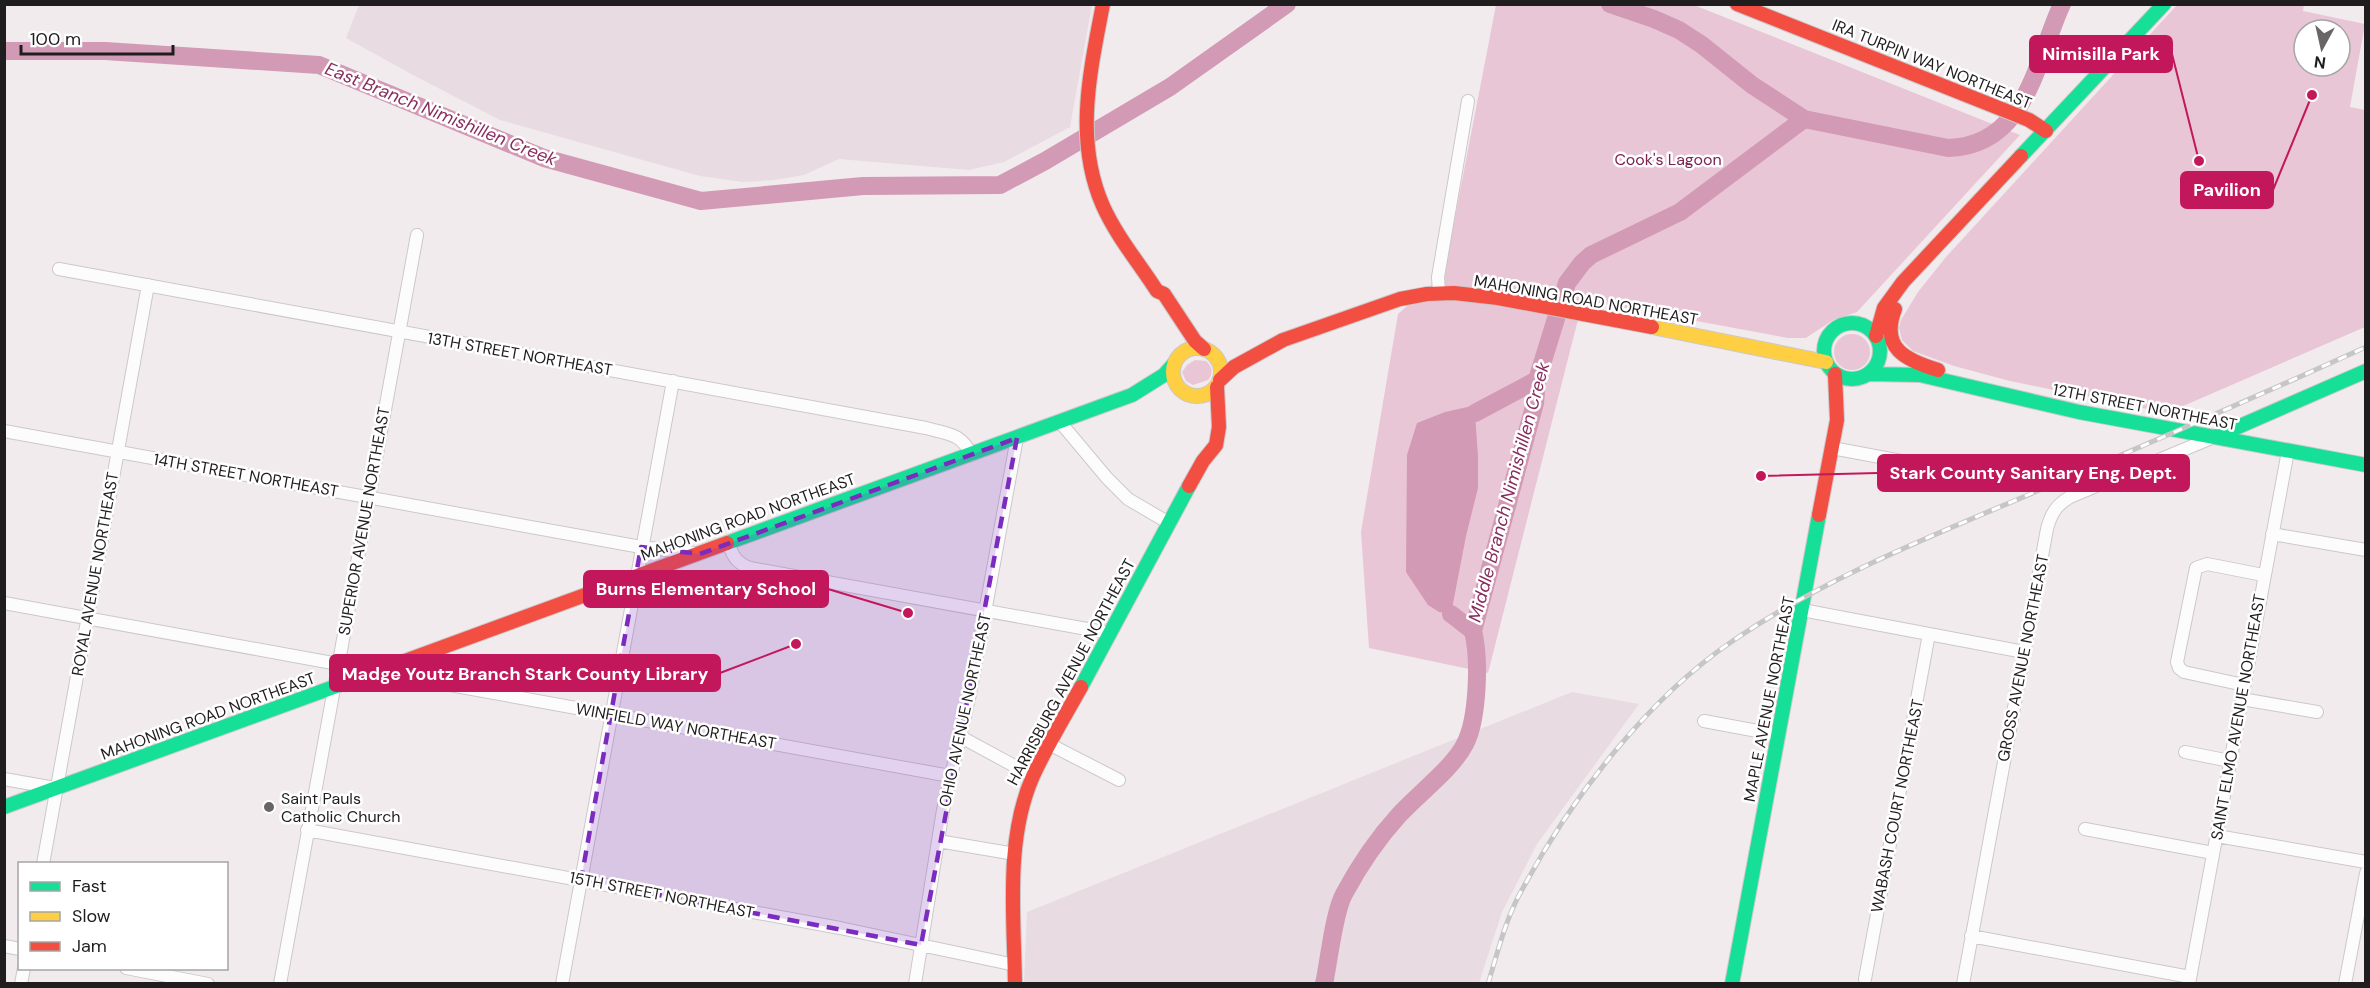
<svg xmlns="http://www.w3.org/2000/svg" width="2370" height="988" viewBox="0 0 2370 988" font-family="'DM Sans',sans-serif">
  <rect width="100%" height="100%" fill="#f1ebee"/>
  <!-- built -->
  <path fill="#e8dbe1" d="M359,5V4L1092,5L1070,127L1004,162L969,170L839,159L804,175L775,180L743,182L700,176L500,120L413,75L346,38Z
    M1572,692L1639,704L1537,844L1502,912L1479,983H1024L1027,912Z"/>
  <!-- green -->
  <path fill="#e9c6d6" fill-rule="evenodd" d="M1496,5H1694L2020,135L1857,312L1833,320L1806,338H1788L1583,300L1488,673L1369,648L1361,532L1398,314L1444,274Z
    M2177,5H2304L2303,11L2365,24L2350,107L2365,110V327L2167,413L2010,381L1954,366L1913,351L1902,340L1899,328L1901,320L1918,292L1946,257ZM2304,30H2340V66H2304Z
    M1834 352a18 18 0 1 1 36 0a18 18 0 1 1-36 0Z
    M1195,360L1206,361C1212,366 1214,374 1208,380L1193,385L1186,381L1182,372L1187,365Z"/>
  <!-- water -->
  <path fill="#d29ab5" d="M1472,406L1475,413L1478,457V488L1466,536L1451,614L1439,612L1428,605L1406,572L1407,455L1417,423L1445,412Z"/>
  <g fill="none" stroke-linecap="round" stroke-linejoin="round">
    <!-- river -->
    <path stroke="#d29ab5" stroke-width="18" d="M1610,4L1654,19L1679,30L1702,45L1752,85L1804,119L1948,148C2027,146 2036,60 2062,4
      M4,51H105L319,65L544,158L701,201L863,186L1000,185L1045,161L1170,87L1287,4
      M1475,413L1537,380
      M1451,614L1473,631
      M1324,984C1329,961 1334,912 1344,894C1359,866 1378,838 1399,815C1418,794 1453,768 1465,744C1478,719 1480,659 1473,631L1535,403L1537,380L1567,283L1582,263L1591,255L1680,212L1804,119"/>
    <defs>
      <path id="street" d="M59,269L926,428C947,434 962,433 971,455
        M1439,293L1438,277L1468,101
        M1060,422L1107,478L1128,499L1169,523
        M4,431L641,547L694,553
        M1832,448L2019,483
        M2272,534L2366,550
        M728,543C733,556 736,563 750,568L1109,633
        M4,603L338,664
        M1802,610L2024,652
        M413,658C424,679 427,680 450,685L950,776
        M2244,685L2184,672L2179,668L2177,662L2196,568L2207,564L2263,575
        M2242,699L2317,712
        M1704,721L1779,735
        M961,737L1033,776
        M1049,744L1119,780
        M2185,752L2230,761
        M4,779L55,788
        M2085,829L2213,853
        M307,830L840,928L1015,965
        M2217,836L2366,862
        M938,841L1015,854
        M43,864L148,285
        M1971,936L2190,977
        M4,946L20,949
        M126,968L208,984
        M1865,979L1929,634
        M21,984L24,968
        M280,984L417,235
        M562,984L673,381
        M915,984L943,810L970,694L1017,438
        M1963,984L2047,529C2051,514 2056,505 2070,497L2214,437
        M2189,984L2288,451
        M2345,984L2366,873"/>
      <path id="fast" d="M2021,156L2164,4
        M1824 351a28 28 0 1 1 56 0a28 28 0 1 1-56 0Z
        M1869,374L1920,375L2079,412L2366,465
        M2215,437L2366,371
        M727,543L1132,395L1164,375L1174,364
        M1081,687L1189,486
        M4,807L364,676
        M1732,984L1819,515"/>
      <path id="slow" d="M1652,327L1826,362
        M1173 372a24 24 0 1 1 48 0a24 24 0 1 1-48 0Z"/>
      <path id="jam" d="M1103,4C1090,72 1074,140 1103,206C1117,237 1139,263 1157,291L1164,294L1195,341L1204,349
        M1737,4L2029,120L2046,131
        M1895,309C1880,348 1905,360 1938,370
        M1876,336L1884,308L1903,282L2021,156
        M1220,380L1234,367L1283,340L1400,299L1427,294L1454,293L1498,298L1652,327
        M1189,486L1203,461L1216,445L1219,427L1217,387
        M1819,515L1837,420L1835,374
        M364,676L727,543
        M1015,984C1014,916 1005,839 1033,776C1047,745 1065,716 1081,687"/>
    </defs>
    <!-- street casing -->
    <use href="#street" stroke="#ccc8ca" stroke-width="14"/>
    <!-- fast casing -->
    <use href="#fast" stroke="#ccc8ca" stroke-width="16"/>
    <!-- slow casing -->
    <use href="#slow" stroke="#ccc8ca" stroke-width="16"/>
    <!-- jam casing -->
    <use href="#jam" stroke="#ccc8ca" stroke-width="16"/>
    <!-- street -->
    <use href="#street" stroke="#fdfcfc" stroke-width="12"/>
    <!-- fast -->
    <use href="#fast" stroke="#16e098" stroke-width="14"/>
    <!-- slow -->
    <use href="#slow" stroke="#ffcf43" stroke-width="14"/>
    <!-- jam -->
    <use href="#jam" stroke="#f24e42" stroke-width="14"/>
    <defs>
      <path id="rail" d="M1488,984C1498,951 1506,917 1523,888C1572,797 1648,698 1734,640C1831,574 1942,532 2049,486C2155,441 2260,395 2366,347"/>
    </defs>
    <!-- rail casing -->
    <use href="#rail" stroke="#c6c6c6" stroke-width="5"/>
    <!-- rail -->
    <use href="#rail" stroke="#fff" stroke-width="3" stroke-dasharray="9" stroke-linecap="butt"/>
  </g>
  <!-- marked area -->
  <path fill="#7b2cbf" fill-opacity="0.2" stroke="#7b2cbf" stroke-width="4.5" stroke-dasharray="12 8" stroke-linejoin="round" d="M1017,438L921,945L581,880L641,547L700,554Z"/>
  <!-- markers -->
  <circle fill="#696567" stroke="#fff" stroke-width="2" cx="269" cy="807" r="6"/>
  <g text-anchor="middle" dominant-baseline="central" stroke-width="5" stroke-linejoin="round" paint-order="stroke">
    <!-- street labels -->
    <g font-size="16" fill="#201d1e" stroke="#fff">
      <text transform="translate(1932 64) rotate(22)">IRA TURPIN WAY NORTHEAST</text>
      <text transform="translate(1586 300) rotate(10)">MAHONING ROAD NORTHEAST</text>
      <text transform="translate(520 354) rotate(10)">13TH STREET NORTHEAST</text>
      <text transform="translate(2145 407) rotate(11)">12TH STREET NORTHEAST</text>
      <text transform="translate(246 475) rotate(10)">14TH STREET NORTHEAST</text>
      <text transform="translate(748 517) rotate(-20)">MAHONING ROAD NORTHEAST</text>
      <text transform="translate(364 521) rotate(-80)">SUPERIOR AVENUE NORTHEAST</text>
      <text transform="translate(95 574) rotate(-80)">ROYAL AVENUE NORTHEAST</text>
      <text transform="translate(2023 658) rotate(-79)">GROSS AVENUE NORTHEAST</text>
      <text transform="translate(1071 672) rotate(-62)">HARRISBURG AVENUE NORTHEAST</text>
      <text transform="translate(1769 699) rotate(-79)">MAPLE AVENUE NORTHEAST</text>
      <text transform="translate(965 710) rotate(-78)">OHIO AVENUE NORTHEAST</text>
      <text transform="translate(208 716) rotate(-20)">MAHONING ROAD NORTHEAST</text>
      <text transform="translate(2238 717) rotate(-80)">SAINT ELMO AVENUE NORTHEAST</text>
      <text transform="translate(676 726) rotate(10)">WINFIELD WAY NORTHEAST</text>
      <text transform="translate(1897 806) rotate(-79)">WABASH COURT NORTHEAST</text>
      <text transform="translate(662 895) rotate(11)">15TH STREET NORTHEAST</text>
    </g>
    <!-- park labels -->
    <g font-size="16" fill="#7d2356" stroke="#fff">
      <text x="1668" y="159">Cook's Lagoon</text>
    </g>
    <!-- poi labels -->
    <g font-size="16" fill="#201d1e" stroke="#fff" text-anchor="start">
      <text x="281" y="798">Saint Pauls<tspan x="281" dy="18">Catholic Church</tspan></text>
    </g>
    <!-- water labels -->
    <g font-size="18" font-style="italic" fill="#892d5f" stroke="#fff">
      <text transform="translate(441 114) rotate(22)">East Branch Nimishillen Creek</text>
      <text transform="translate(1509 492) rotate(-75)">Middle Branch Nimishillen Creek</text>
    </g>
  </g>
  <!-- callouts -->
  <path fill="none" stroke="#c2185b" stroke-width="2" d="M2199 161L2172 54M2312 95L2273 190M1761 476L1878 473M908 613L828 589M796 644L720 673"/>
  <g fill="#c2185b" stroke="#fff" stroke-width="2">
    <circle cx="2199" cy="161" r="6"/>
    <circle cx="2312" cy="95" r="6"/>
    <circle cx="1761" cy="476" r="6"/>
    <circle cx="908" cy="613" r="6"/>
    <circle cx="796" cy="644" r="6"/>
  </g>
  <g fill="#c2185b" stroke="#c2185b" stroke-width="2">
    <rect x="2030" y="36" width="142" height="36" rx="6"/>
    <rect x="2181" y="172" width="92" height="36" rx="6"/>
    <rect x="1878" y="455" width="311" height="36" rx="6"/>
    <rect x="584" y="571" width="244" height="36" rx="6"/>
    <rect x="330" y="655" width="390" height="36" rx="6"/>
  </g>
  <g font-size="18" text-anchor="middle" font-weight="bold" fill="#fff">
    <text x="2101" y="60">Nimisilla Park</text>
    <text x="2227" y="196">Pavilion</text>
    <text x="2033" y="479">Stark County Sanitary Eng. Dept.</text>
    <text x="706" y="595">Burns Elementary School</text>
    <text x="525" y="680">Madge Youtz Branch Stark County Library</text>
  </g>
  <!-- border -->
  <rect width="2370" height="988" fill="none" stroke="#201d1e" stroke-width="12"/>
  <!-- legend -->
  <rect x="18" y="862" width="210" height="108" fill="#ffffff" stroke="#a6a5a5" stroke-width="1.5"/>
  <rect x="30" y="882" width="30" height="9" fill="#16e098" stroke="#a6a5a5" stroke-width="1.5"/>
  <text x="72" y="892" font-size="18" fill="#201d1e">Fast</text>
  <rect x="30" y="912" width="30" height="9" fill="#ffcf43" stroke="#a6a5a5" stroke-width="1.5"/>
  <text x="72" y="922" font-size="18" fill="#201d1e">Slow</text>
  <rect x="30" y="942" width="30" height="9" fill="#f24e42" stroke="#a6a5a5" stroke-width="1.5"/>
  <text x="72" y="952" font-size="18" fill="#201d1e">Jam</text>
  <!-- north arrow -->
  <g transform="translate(2322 48) rotate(188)"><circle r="28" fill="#ffffff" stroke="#a6a5a5" stroke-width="1.5"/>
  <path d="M0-4.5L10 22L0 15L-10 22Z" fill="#696567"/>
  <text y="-9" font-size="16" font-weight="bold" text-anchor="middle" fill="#201d1e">N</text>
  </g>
  <!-- scale -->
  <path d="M21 45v9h152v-9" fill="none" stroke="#201d1e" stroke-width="3"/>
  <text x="30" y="45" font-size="18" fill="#201d1e" stroke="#ffffff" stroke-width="4.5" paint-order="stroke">100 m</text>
</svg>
